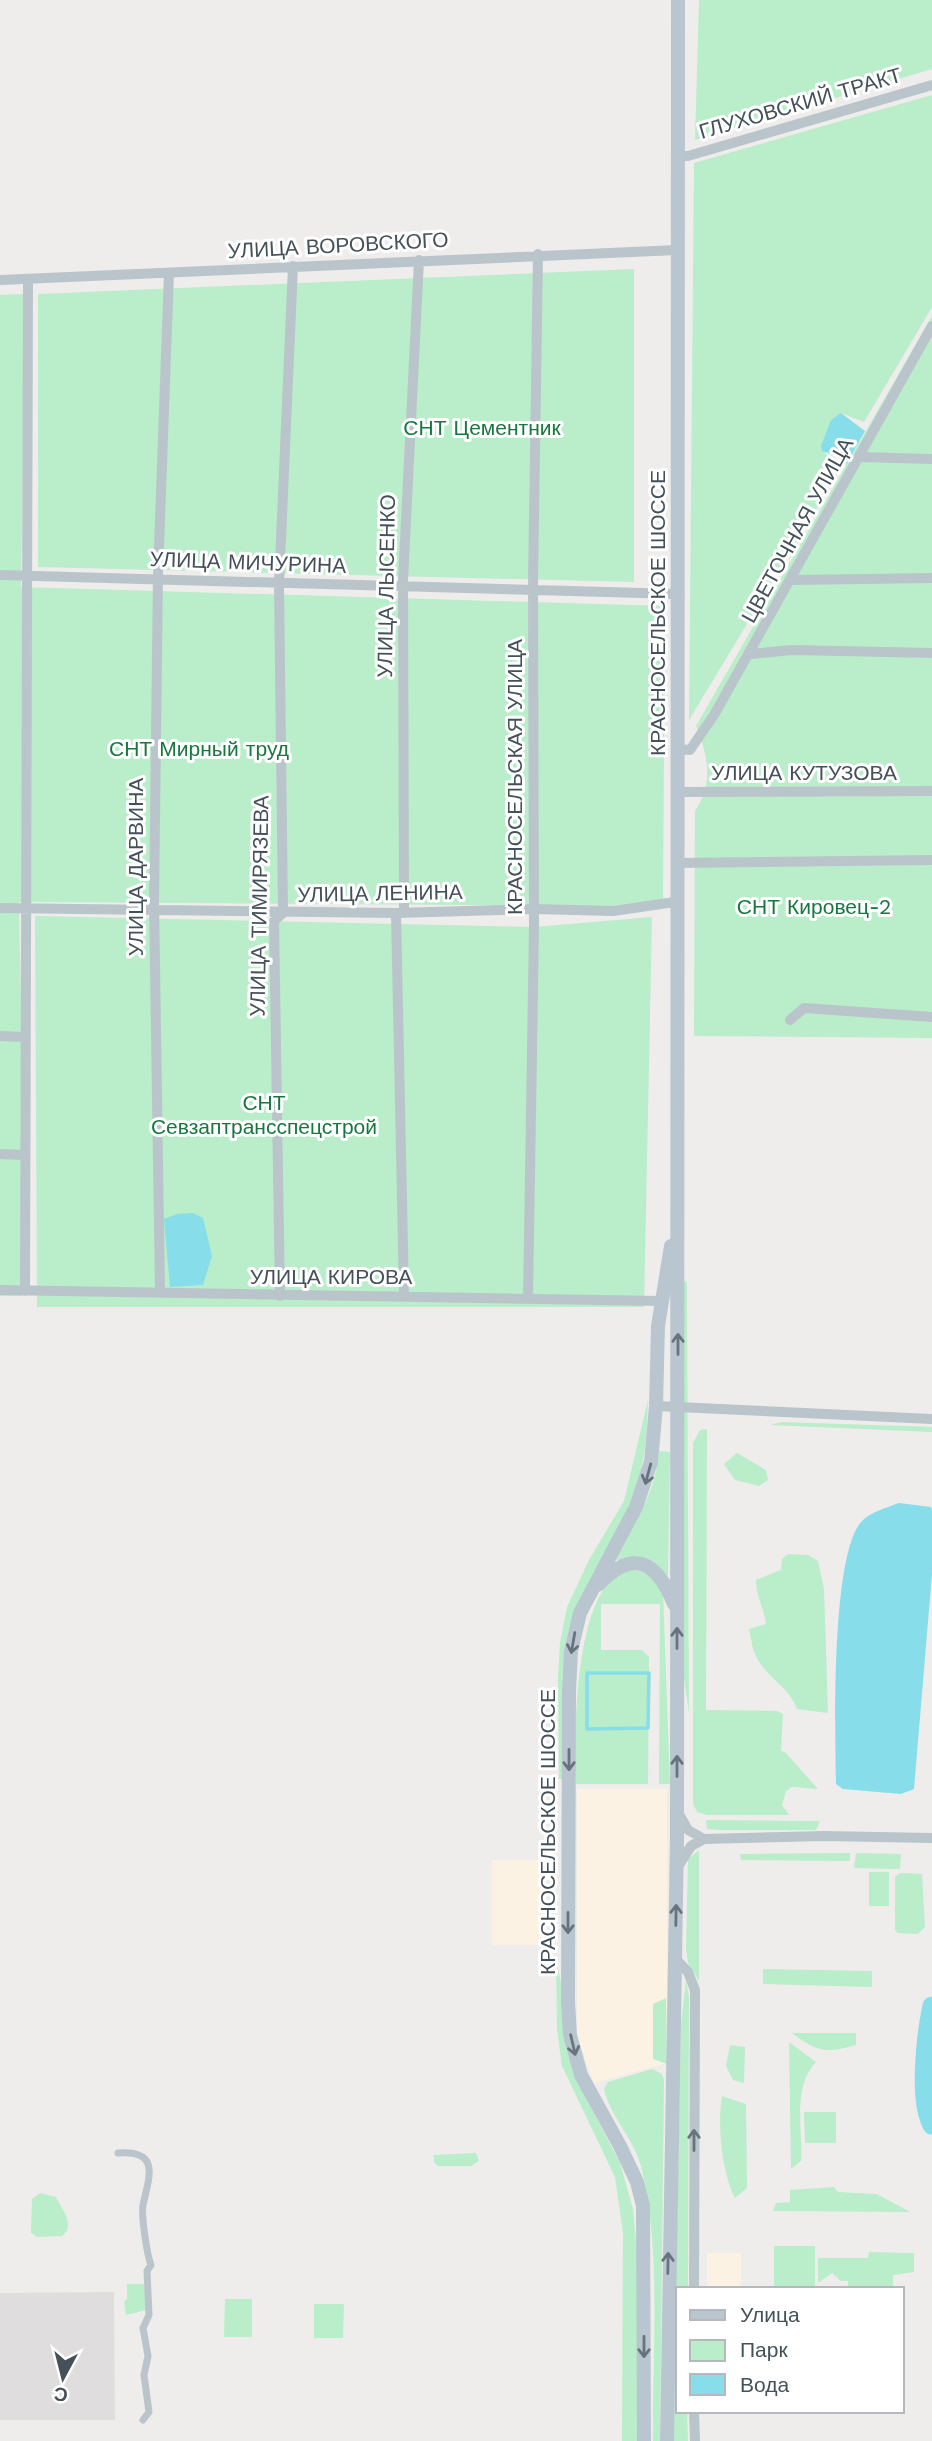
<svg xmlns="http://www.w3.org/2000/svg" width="932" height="2441" viewBox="0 0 932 2441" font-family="'Work Sans',sans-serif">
  <rect width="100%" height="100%" fill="#efecec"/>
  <!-- commercial -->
  <path fill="#fbf2e4" d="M577,1789H667V2063L594,2083L577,2037Z
    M492,1860H547V1945H492Z
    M707,2253H741V2289H707Z"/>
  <!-- education -->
  <path fill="#e0ddde" d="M114,2292L115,2420H0V2293Z"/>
  <!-- green -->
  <path fill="#baedc9" d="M699,0H932V69L695,140Z
    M932,95V307L864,422L841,413L821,446L838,473L689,720L694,163Z
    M634,269V582L38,567V294Z
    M25,294L21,587L665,606L663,899L613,906L19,902L24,1155L22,1296H0V295Z
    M932,316V1038L694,1036L695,811C714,784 708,755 696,726Z
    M35,916L534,927L652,917L644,1307H37Z
    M682,1281L687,1282V1308L689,1713L682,1665Z
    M648,1400C647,1435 645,1468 632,1501C611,1550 577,1588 566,1642L562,1779H559L558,1678L560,1643L567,1607L589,1560L624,1501Z
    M782,1422L932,1427V1432L770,1425Z
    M707,1429L706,1710L777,1711L783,1714L781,1751L785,1752L818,1789L792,1787L786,1791L782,1805L789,1815H707L697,1812L693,1804V1443L700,1430Z
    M659,1451L670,1452L668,1576L654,1564L616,1560C634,1523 656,1493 659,1451Z
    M737,1453L766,1470L768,1480L759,1486L735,1480L724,1464Z
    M788,1554L808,1555L818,1561L824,1589L828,1713L797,1709C790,1687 766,1678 756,1656C752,1649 751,1637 749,1629L766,1624C764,1608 756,1596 756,1580L781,1570L782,1559Z
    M630,1570C648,1571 653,1577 663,1592L670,1784H659L660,1604H601V1650H642L649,1657L648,1784H576C574,1732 575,1626 607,1584C612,1578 623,1574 630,1570Z
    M706,1820L820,1821L816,1830H720L707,1829Z
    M699,1850V1981L688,1963L686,1949L688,1859Z
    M850,1853V1861L741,1860L740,1854Z
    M856,1853L901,1854L900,1869L854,1868Z
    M869,1872H889V1906H869Z
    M900,1873L922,1874L925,1927L918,1934L898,1933L895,1930V1877Z
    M556,1960L586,2098L620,2163L633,2209L638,2265L637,2441H622L623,2233L615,2177L562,2066L557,2029Z
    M763,1969L872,1971V1987L763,1984Z
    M686,1980L689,1997L688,2289H678V2411H687L688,2441H673L681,2025Z
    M666,1998L667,2064L653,2059V2004Z
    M792,2033H856V2045C826,2053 818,2053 792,2033Z
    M789,2042L816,2062C792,2087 803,2130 801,2161L791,2169Z
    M730,2045L745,2047L744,2083L733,2080L726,2066Z
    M652,2069L662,2074L664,2080L660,2441H653C652,2355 662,2249 641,2166C634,2139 610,2116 604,2089L608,2082Z
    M722,2096L746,2104L747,2188L735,2198C722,2173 717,2124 722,2096Z
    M804,2112H836V2143H805Z
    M476,2153L479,2161L471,2166H438L434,2162V2155Z
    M834,2187L838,2192L877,2194L910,2212L773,2211L776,2203L790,2202V2190Z
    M40,2193L56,2197C62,2210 76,2225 62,2236L37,2237L31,2233L32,2199Z
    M774,2246H815V2289H774Z
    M869,2252L914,2253V2272L893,2275V2289H848V2281H841L832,2273L818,2283V2258H868Z
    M127,2284H144L146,2310L126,2315L124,2302L127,2299Z
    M225,2299H252V2337H224Z
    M314,2304H344L343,2338H314Z"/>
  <!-- water -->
  <path fill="#87dde9" d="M841,413L865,431L846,465L843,458L822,451L821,446L831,420Z
    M193,1213L203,1218L212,1256L203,1285L170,1287L164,1219L177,1214Z
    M899,1503L931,1507L932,1510V1574L914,1789L901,1794L843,1789L836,1784C835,1732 831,1557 861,1522C870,1512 886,1508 899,1503Z"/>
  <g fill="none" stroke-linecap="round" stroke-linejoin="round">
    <!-- stream -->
    <path stroke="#87dde9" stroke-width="3.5" d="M587,1673H649L648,1728L587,1729Z"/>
    <!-- river -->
    <path stroke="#87dde9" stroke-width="19" d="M932,2006C926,2034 918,2100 932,2125"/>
    <!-- pedestrian -->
    <path stroke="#bac5cb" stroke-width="7" d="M118,2153C161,2150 149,2177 143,2205C141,2215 147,2255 151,2265L147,2271L149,2315L143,2328L148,2356L144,2375L149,2412L143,2420"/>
    <!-- minor -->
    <path stroke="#bac5cb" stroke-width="10" d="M678,156H688L932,85
      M0,280L677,250
      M860,457L932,459
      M0,575L678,594
      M792,580L932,578
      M750,654L792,650L932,653
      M677,749L690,750L714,715L932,326
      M676,792L932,791
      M676,863L932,860
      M0,908L396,913L534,909L613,911L675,902
      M396,913L404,1295
      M404,913L403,581L419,260
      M790,1020L804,1008L932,1017
      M0,1036L24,1037
      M0,1154L24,1155
      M0,1290L661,1301
      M25,1291L28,279
      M160,1292L154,901L158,574L169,273
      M280,1296L274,921L283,913L279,585L293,266
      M528,1299L534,927L533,584L538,254
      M656,1406L932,1419
      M680,1816L688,1830L704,1839
      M679,1865L691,1846L704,1839L824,1836L932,1838
      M675,1958L688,1972L695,1990L694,2289
      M694,2411L695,2441"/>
    <!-- secondary -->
    <path stroke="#b9c6d0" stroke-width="14" d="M598,1585C633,1548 657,1561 674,1604
      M644,2441L643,2206L637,2182L620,2146L581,2075L570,2035L568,2002L569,1692L571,1651L580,1613L636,1507L651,1462L656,1406L658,1326L671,1246
      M667,2441L677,1839L678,0"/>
  </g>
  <!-- one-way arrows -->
  <defs><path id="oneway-shaft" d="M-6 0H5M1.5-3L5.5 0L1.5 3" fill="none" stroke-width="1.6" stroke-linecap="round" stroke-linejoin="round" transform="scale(1.75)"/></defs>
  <g stroke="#68747d">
    <use href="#oneway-shaft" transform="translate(678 1344) rotate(-90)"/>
    <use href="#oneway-shaft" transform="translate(648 1474) rotate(105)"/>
    <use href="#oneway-shaft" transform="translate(677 1638) rotate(-90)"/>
    <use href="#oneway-shaft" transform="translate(573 1643) rotate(100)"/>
    <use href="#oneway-shaft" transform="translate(569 1760) rotate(90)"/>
    <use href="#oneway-shaft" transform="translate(677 1766) rotate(-90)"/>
    <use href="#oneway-shaft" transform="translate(676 1915) rotate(-89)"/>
    <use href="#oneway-shaft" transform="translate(568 1923) rotate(90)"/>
    <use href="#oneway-shaft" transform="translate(573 2045) rotate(77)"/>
    <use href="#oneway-shaft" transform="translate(668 2263) rotate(-89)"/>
    <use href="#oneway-shaft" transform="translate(644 2347) rotate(90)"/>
  </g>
  <use stroke="#68747b" href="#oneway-shaft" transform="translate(694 2140) rotate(-90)"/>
  <g text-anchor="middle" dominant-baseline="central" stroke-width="6" stroke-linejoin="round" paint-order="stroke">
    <!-- street labels -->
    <g font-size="21" fill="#455159" stroke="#fff">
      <text transform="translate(800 103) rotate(-16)">ГЛУХОВСКИЙ ТРАКТ</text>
      <text transform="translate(338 245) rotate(-3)">УЛИЦА ВОРОВСКОГО</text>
      <text transform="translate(797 530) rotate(-61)">ЦВЕТОЧНАЯ УЛИЦА</text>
      <text transform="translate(248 562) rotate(2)">УЛИЦА МИЧУРИНА</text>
      <text transform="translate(386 586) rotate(-89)">УЛИЦА ЛЫСЕНКО</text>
      <text transform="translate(657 613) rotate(-90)">КРАСНОСЕЛЬСКОЕ ШОССЕ</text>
      <text x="804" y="772">УЛИЦА КУТУЗОВА</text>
      <text transform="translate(514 777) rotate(-90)">КРАСНОСЕЛЬСКАЯ УЛИЦА</text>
      <text transform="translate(135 867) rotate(-90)">УЛИЦА ДАРВИНА</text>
      <text transform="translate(380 893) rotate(-1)">УЛИЦА ЛЕНИНА</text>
      <text transform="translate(259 906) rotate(-89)">УЛИЦА ТИМИРЯЗЕВА</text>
      <text x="331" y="1276">УЛИЦА КИРОВА</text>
      <text transform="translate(547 1832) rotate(-90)">КРАСНОСЕЛЬСКОЕ ШОССЕ</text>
    </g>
    <!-- park labels -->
    <g font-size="21" fill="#18773f" stroke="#fff">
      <text x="482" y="427">СНТ Цементник</text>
      <text x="199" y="748">СНТ Мирный труд</text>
      <text x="814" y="906">СНТ Кировец-2</text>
      <text x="264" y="1102">СНТ<tspan x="264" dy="24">Севзаптрансспецстрой</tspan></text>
    </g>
  </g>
  <!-- legend -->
  <rect x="676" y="2287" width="228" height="126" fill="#ffffff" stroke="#b5b9bd" stroke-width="2"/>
  <rect x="690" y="2310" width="35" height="10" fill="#b9c6d0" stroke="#b5b9bd" stroke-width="2"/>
  <text x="740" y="2322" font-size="21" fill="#455159">Улица</text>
  <rect x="690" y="2340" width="35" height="21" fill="#baedc9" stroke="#b5b9bd" stroke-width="2"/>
  <text x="740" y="2357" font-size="21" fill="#455159">Парк</text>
  <rect x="690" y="2374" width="35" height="21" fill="#87dde9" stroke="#b5b9bd" stroke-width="2"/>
  <text x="740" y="2392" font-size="21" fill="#455159">Вода</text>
  <!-- north arrow -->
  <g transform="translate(63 2378) rotate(187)" stroke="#ffffff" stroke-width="5" paint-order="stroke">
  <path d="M0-5L12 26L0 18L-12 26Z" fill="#455159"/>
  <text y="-10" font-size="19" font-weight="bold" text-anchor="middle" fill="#455159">С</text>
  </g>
</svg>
